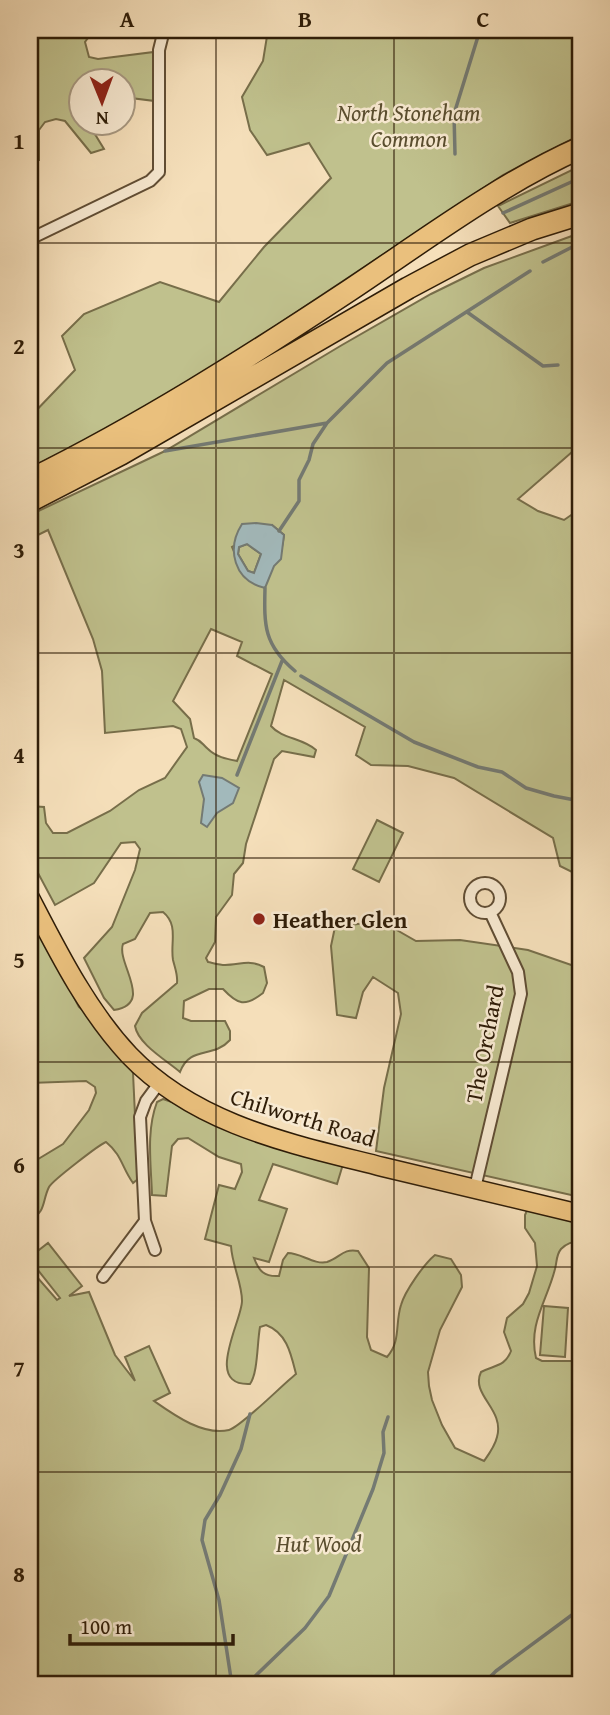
<svg xmlns="http://www.w3.org/2000/svg" width="610" height="1715" viewBox="0 0 610 1715" font-family="'Gentium Book Plus',serif">
  <rect width="100%" height="100%" fill="#f5dfba"/>
  <filter id="stains"><feTurbulence type="fractalNoise" baseFrequency=".00286" numOctaves="4"/><feColorMatrix values="0 0 0 0 .2 0 0 0 0 .09 0 0 0 0 .02 0 0 0 .5 -.17"/></filter>
  <radialGradient id="worn" r=".72"><stop offset=".6" stop-color="#630" stop-opacity="0"/><stop offset="1" stop-color="#630" stop-opacity=".3"/></radialGradient>
  <!-- green -->
  <path fill="#c0c18d" stroke="#776e4a" stroke-width="2" fill-rule="evenodd" d="M30,30L45,34L52,30H94L85,42L89,57L98,59L154,52L155,101L123,97L122,80H80V122L93,123V131L104,149L91,153L65,121L56,119L45,122L39,130V160H30Z
    M268,30H580V135L503,175L215,366L96,435L30,468V417L75,370L62,336L84,314L160,282L219,302L264,247L331,178L309,143L267,155L250,130L242,97L263,61Z
    M580,166V201L510,223L498,206Z
    M580,233V445L518,499L538,511L564,520L580,509V876L560,866L553,838L454,778L408,766L371,765L356,755L365,727L284,680L271,726C282,739 303,738 316,750L314,757L282,751L274,759L246,844L243,863L234,874L232,895L216,917L215,942L206,958L208,962C213,963 220,965 225,965C240,965 249,959 264,967L267,983L263,993C245,1007 238,1005 223,989H209L184,1001L183,1018L191,1021H225L230,1031V1040C213,1059 190,1045 180,1072C166,1060 138,1044 135,1026L142,1013L177,983C178,975 175,968 173,960C170,943 179,925 163,912L150,913L135,939L123,944C116,963 155,1004 114,1010L104,998L84,958L112,927L135,870L140,849L135,842L121,843L94,883L55,905L30,858V806L44,807L46,823L53,833H67L110,811L139,790L165,778L187,747L181,729L173,726L105,733L102,671L93,639L48,530L30,539V515L165,451L342,345L431,294L484,268ZM272,525L284,535C279,570 277,565 245,577L232,547ZM211,629L242,642L237,656L272,674L237,761C227,759 216,757 208,749C202,744 202,741 194,738L190,719L173,701Z
    M247,544L261,554L254,573L248,571L238,554L239,547Z
    M377,820L403,833L379,882L353,869Z
    M30,911L79,1007C100,1024 123,1048 133,1073L138,1179L133,1183C122,1168 122,1155 106,1142C100,1144 52,1181 49,1187C42,1201 46,1213 30,1219V1164L63,1144L89,1110L96,1093L95,1087L86,1081L30,1083Z
    M381,921L416,941L460,940L528,950L580,968V1197L376,1151L384,1088L401,1014L398,993L373,977L363,992L356,1018L337,1015L331,946L335,927Z
    M163,1099L344,1161L337,1184L273,1164L259,1200L287,1209L269,1262L254,1258C259,1271 264,1277 279,1276L283,1260L288,1253C301,1253 314,1265 327,1262C340,1258 343,1248 358,1251L369,1268L367,1337L371,1350L387,1357C401,1342 395,1323 401,1305C405,1291 424,1264 435,1255L451,1259L461,1275L462,1287L440,1330L428,1372L429,1386L432,1400L442,1425L455,1448L484,1461C489,1454 495,1446 497,1437C505,1409 470,1395 481,1372C494,1365 505,1367 511,1351L504,1332L507,1318L523,1304L529,1293L537,1266L535,1243L525,1228V1215L528,1208L580,1218V1241C572,1242 567,1243 561,1249C556,1255 557,1262 555,1269C547,1301 528,1324 536,1358L542,1361H580V1685H30V1269L57,1300L60,1298L30,1260V1257L48,1243L82,1286L69,1296L89,1292L115,1355L135,1381L125,1357L149,1346L170,1393L154,1401C174,1415 203,1436 229,1430C241,1427 283,1384 296,1374C291,1354 287,1333 266,1325L260,1327C257,1343 258,1373 250,1384C203,1386 242,1321 242,1301C242,1283 232,1265 231,1246L205,1239L219,1185L235,1189L242,1172L241,1164L219,1157L188,1138L178,1139L172,1146L166,1196L152,1195C151,1164 146,1131 157,1102Z
    M544,1306L568,1308L565,1357L540,1355Z"/>
  <!-- water -->
  <path fill="#a2b9bb" stroke="#747a73" stroke-width="2" fill-rule="evenodd" d="M256,523L272,525L284,535L281,559L274,566L265,588C234,581 226,549 242,524ZM247,544L261,554L254,573L248,571L238,554L239,547Z
    M203,775L222,778L239,788L233,803L217,813L207,827L201,823L204,799L199,782Z"/>
  <g fill="none" stroke-linecap="round" stroke-linejoin="round">
    <!-- stream -->
    <path stroke="#747a73" stroke-width="3.5" d="M455,154L454,114L480,30
      M503,213L580,178
      M543,262L580,243
      M467,312L543,366L558,365
      M165,451L327,423
      M279,531L299,501V480L309,460L313,444L327,423L387,363L530,271
      M265,588C264,626 264,645 295,671
      M301,676L414,742L478,767L502,772L526,788L554,796L580,801
      M237,775L282,661
      M232,1685L219,1600L202,1540L205,1520L220,1495L241,1449L250,1414
      M246,1685L305,1628L329,1596L373,1489L384,1453L383,1432L388,1417
      M482,1685L496,1671L580,1609"/>
    <defs>
      <path id="street" d="M30,239L150,181L159,172V50L164,30
        M470 898a15 15 0 1 1 30 0a15 15 0 1 1-30 0Z
        M475,1188L521,994L518,972L490,912
        M155,1250L145,1221L140,1117L146,1101L160,1082
        M103,1277L145,1221"/>
      <path id="primary" d="M30,898C58,952 87,1010 129,1055C197,1126 293,1144 383,1167C449,1183 515,1198 580,1214"/>
      <path id="highway" d="M30,480C141,425 246,359 350,290C422,242 501,183 580,148
        M30,501L121,454L408,288L470,255L532,229L580,214"/>
    </defs>
    <!-- street casing -->
    <use href="#street" stroke="#604d34" stroke-width="14"/>
    <!-- primary casing -->
    <use href="#primary" stroke="#2e1c07" stroke-width="21"/>
    <!-- highway casing -->
    <use href="#highway" stroke="#2e1c07" stroke-width="24"/>
    <!-- street -->
    <use href="#street" stroke="#f8ead2" stroke-width="10"/>
    <!-- primary -->
    <use href="#primary" stroke="#eac07d" stroke-width="18"/>
    <!-- highway -->
    <use href="#highway" stroke="#eac07d" stroke-width="21"/>
  </g>
  <!-- grid -->
  <path fill="none" stroke="#2e1c07" stroke-width="2" stroke-opacity="0.55" d="M216,30V1685M394,30V1685M30,243H580M30,448H580M30,653H580M30,858H580M30,1062H580M30,1267H580M30,1472H580"/>
  <!-- markers -->
  <circle fill="#8f2418" stroke="#f8ead2" stroke-width="2.5" cx="259" cy="919" r="7"/>
  <g text-anchor="middle" dominant-baseline="central" stroke-width="5" stroke-linejoin="round" paint-order="stroke">
    <!-- park labels -->
    <g font-size="23" font-style="italic" fill="#5a4e2f" stroke="#f8ead2">
      <text x="409" y="112">North Stoneham<tspan x="409" dy="26">Common</tspan></text>
      <text x="319" y="1543">Hut Wood</text>
    </g>
    <!-- poi labels -->
    <g font-size="23" font-weight="bold" fill="#2e1c07" stroke="#f8ead2" text-anchor="start">
      <text x="273" y="919">Heather Glen</text>
    </g>
    <!-- street labels -->
    <g font-size="23" fill="#2e1c07" stroke="#f8ead2">
      <text transform="translate(484 1044) rotate(-79)">The Orchard</text>
      <text transform="translate(303 1117) rotate(17)">Chilworth Road</text>
    </g>
  </g>
  <!-- margin -->
  <rect width="610" height="1715" fill="none" stroke="#f5dfba" stroke-width="77"/>
  <!-- north arrow -->
  <g transform="translate(102 102) rotate(179)"><circle r="33" fill="#f8ead2" stroke="#a79881" stroke-width="2"/>
  <path d="M0-5L12 26L0 18L-12 26Z" fill="#8f2418"/>
  <text y="-10" font-size="19" font-weight="bold" text-anchor="middle" fill="#2e1c07">N</text>
  </g>
  <!-- scale -->
  <path d="M70 1634v10h163v-10" fill="none" stroke="#2e1c07" stroke-width="3.5"/>
  <text x="80" y="1634" font-size="21" fill="#2e1c07" stroke="#f8ead2" stroke-width="5" paint-order="stroke">100 m</text>
  <rect x="38" y="38" width="534" height="1638" fill="none" stroke="#2e1c07" stroke-width="2.5"/>
  <g font-size="23" text-anchor="middle" font-weight="bold" fill="#2e1c07">
    <text x="127" y="27">A</text>
    <text x="305" y="27">B</text>
    <text x="483" y="27">C</text>
    <text x="19" y="149">1</text>
    <text x="19" y="354">2</text>
    <text x="19" y="558">3</text>
    <text x="19" y="763">4</text>
    <text x="19" y="968">5</text>
    <text x="19" y="1173">6</text>
    <text x="19" y="1377">7</text>
    <text x="19" y="1582">8</text>
  </g>
  <rect width="100%" height="100%" filter="url(#stains)"/>
  <rect width="100%" height="100%" fill="url(#worn)"/>
</svg>
